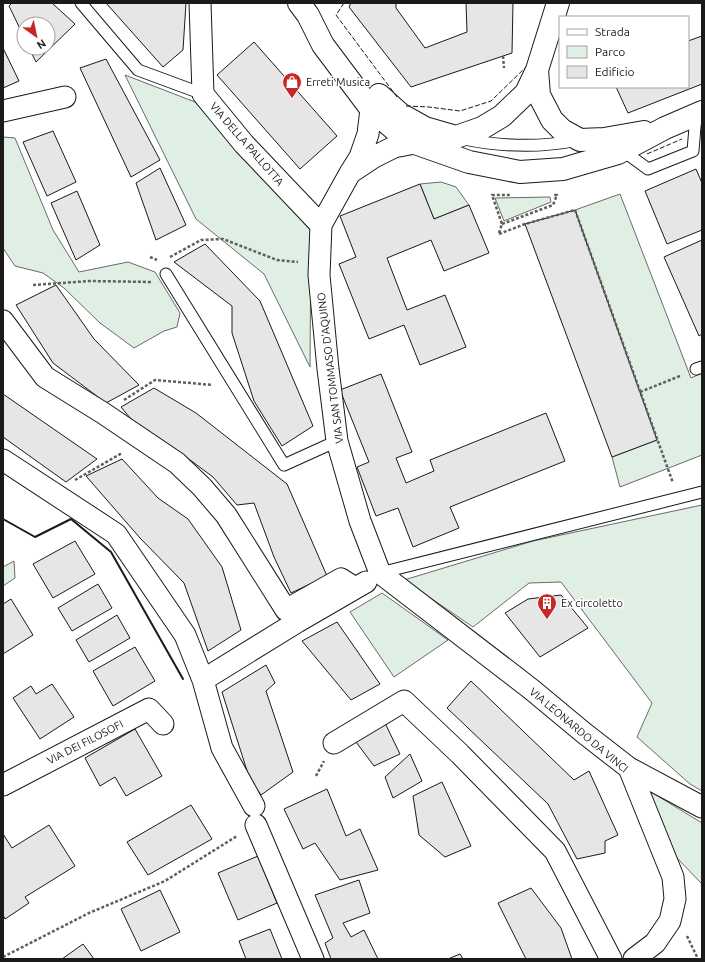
<svg xmlns="http://www.w3.org/2000/svg" width="705" height="962" viewBox="0 0 705 962" font-family="Ubuntu,sans-serif">
  <rect width="100%" height="100%" fill="#fff"/>
  <!-- green -->
  <path fill="#e0efe3" stroke="#6a6a6a" d="M125,75L195,102L311,231L310,367L264,274L196,219Z
    M3,137L15,138L53,230L79,272L128,262L155,272L180,313L177,327L164,331L134,348L100,323L64,288L43,273L15,266L3,248Z
    M441,182L456,187L469,205L434,219L420,184Z
    M620,194L691,378L702,373V455L620,487L612,457L657,440L575,210Z
    M550,197L551,202L504,221L495,198Z
    M702,505V791L690,784L637,737L652,703L561,582L529,583L473,627L404,580L533,541Z
    M14,561L15,578L3,586V567Z
    M382,593L448,640L394,677L350,612Z
    M648,790L702,823V884L677,858Z"/>
  <!-- building -->
  <path fill="#e6e6e6" stroke="#1a1a1a" d="M12,3H52L75,24L36,62L29,48H48V24H24V37L9,6Z
    M106,3H186L183,50L163,67Z
    M351,3H396V8L425,48L467,32L466,3H513L512,53L411,87L349,7Z
    M702,36V84L628,113L616,87H688V41Z
    M254,42L337,136L300,169L217,75Z
    M3,48L19,81L3,88Z
    M106,59L160,160L131,177L80,68Z
    M53,131L76,182L47,196L23,142Z
    M160,168L186,225L156,240L136,183Z
    M696,169L702,183V230L667,244L645,191Z
    M420,184L434,219L469,205L489,253L444,271L431,240L387,258L407,310L445,295L466,347L420,365L404,325L369,339L339,264L356,257L340,216Z
    M77,191L100,245L76,260L51,203Z
    M575,210L657,440L612,457L525,224Z
    M702,240V334L699,336L664,257Z
    M205,244L260,301L313,426L282,446L254,401L232,333V306L174,262Z
    M56,285L94,339L139,385L106,403L53,363L16,305Z
    M381,374L412,452L396,458L406,483L434,471L430,460L546,413L565,461L450,507L459,528L413,547L398,508L376,516L357,467L369,462L340,390Z
    M154,388L196,413L287,484L327,576L291,593L274,557L254,503L237,505L213,477L174,448L131,419L121,407Z
    M3,394L97,459L66,482L3,437Z
    M122,459L158,498L188,519L222,567L241,630L208,651L184,583L140,538L86,476Z
    M75,541L95,574L53,598L33,564Z
    M98,584L112,608L72,631L58,608Z
    M561,595L588,628L540,657L505,613L528,599Z
    M11,599L33,635L3,654V604Z
    M117,615L130,638L89,662L76,640Z
    M337,622L380,684L351,700L302,641Z
    M135,647L155,681L113,706L93,671Z
    M266,665L275,683L266,691L293,772L261,795L249,777L222,692Z
    M471,681L574,780L589,771L618,835L605,841V853L577,859L548,804L447,708Z
    M52,684L74,717L40,739L13,698L31,686L36,694Z
    M385,723L400,754L374,766L353,738Z
    M135,729L162,776L126,796L115,777L100,786L85,758Z
    M410,754L422,781L393,798L385,777Z
    M442,782L471,846L445,857L419,835L413,796Z
    M327,789L346,836L360,829L378,870L340,880L315,843L303,849L284,809Z
    M191,805L212,839L148,875L127,842Z
    M49,825L75,866L25,897L29,903L5,919L3,915V834L12,848Z
    M258,856L277,903L238,920L218,873Z
    M359,880L370,913L343,923L351,937L364,930L378,959H331L325,943L333,938L315,895Z
    M531,888L561,928L572,959H526L498,903Z
    M160,890L180,932L141,951L121,909Z
    M270,929L282,959H246L239,941Z
    M83,944L94,959H62Z
    M460,954L463,959H448Z"/>
  <g fill="none" stroke-linecap="round" stroke-linejoin="round">
    <defs>
      <path id="lane" d="M81,3L138,70L203,94
        M464,139C503,147 539,148 578,140
        M622,150L648,169L693,151L696,115
        M166,274L284,465L337,441
        M696,369L702,367
        M380,573L702,492"/>
      <path id="street" d="M200,3L203,94L244,144L321,225
        M371,109L368,134L360,157L350,173L321,225L319,275L328,369L337,441L360,521L380,573
        M3,111L65,97
        M353,171L374,157L394,147L415,143
        M3,321L45,377L103,413L177,463L202,487L226,515L286,610L341,579L355,588
        M3,460L116,534L185,635L203,680L222,748L254,806
        M380,573L531,689L584,733L629,768L673,877L675,899L670,921L655,943L634,959
        M203,680L297,622L366,582
        M334,743L404,701L460,754L555,851L611,959
        M629,768L702,807
        M3,785L149,709L163,724
        M256,825L313,959"/>
      <path id="secondary" d="M299,3L308,15L323,45L371,109L394,129L415,143L469,162L520,172L563,169L618,153L665,128L702,112
        M537,70L539,95L552,120L562,130L580,140L604,139L644,132
        M379,95L400,114L425,128L456,137L482,128L502,116L526,93L537,70L558,3"/>
    </defs>
    <!-- lane casing -->
    <use href="#lane" stroke="#1a1a1a" stroke-width="13"/>
    <!-- street casing -->
    <use href="#street" stroke="#1a1a1a" stroke-width="23"/>
    <!-- secondary casing -->
    <use href="#secondary" stroke="#1a1a1a" stroke-width="24"/>
    <!-- path -->
    <path stroke="#5f5f5f" stroke-width="2.5" stroke-dasharray="3 2" stroke-linecap="butt" d="M503,56L504,68
      M502,224L553,205L557,195H554
      M499,233L502,224L492,195H511
      M499,234L525,224L575,210L673,483
      M150,257L157,260
      M170,257L201,240L223,239L277,260L298,262
      M33,285L90,281L151,282
      M640,392L680,376
      M124,400L155,380L213,385
      M75,480L122,453
      M316,776L324,761
      M687,936L698,959
      M3,957L89,913L165,881L237,836"/>
    <!-- lane -->
    <use href="#lane" stroke="#fff" stroke-width="11"/>
    <!-- street -->
    <use href="#street" stroke="#fff" stroke-width="21"/>
    <!-- secondary -->
    <use href="#secondary" stroke="#fff" stroke-width="22"/>
    <!-- fence -->
    <path stroke="#1a1a1a" stroke-width="1" stroke-dasharray="5 2" stroke-linecap="butt" d="M344,3L336,15L397,97
      M406,106L429,107L460,111L491,101L526,67
      M647,154L682,139"/>
    <!-- wall -->
    <path stroke="#1a1a1a" stroke-width="2" d="M3,519L35,537L71,519L111,552L183,679"/>
  </g>
  <!-- icons -->
  <defs>
    <symbol id="shop-pin" viewBox="-11 -11 22 30"><path d="M0 17L-7.5 6A9.5 9.5 0 1 1 7.5 6Z" fill="#c62828" stroke="#fff"/><path d="M-5-2.5h2.3a2.7 3.5 0 0 1 5.4 0H5L5.5 6h-11ZM-1.5-2.5h3a1.5 2.3 0 0 0-3 0Z" fill="#fff"/></symbol>
    <symbol id="building-pin" viewBox="-11 -11 22 30"><path d="M0 17L-7.5 6A9.5 9.5 0 1 1 7.5 6Z" fill="#c62828" stroke="#fff"/><path d="M-4-6H4V6H1V3H-1V6H-4ZM-2.5-4.3h1.7v1.8h-1.7ZM.8-4.3h1.7v1.8H.8ZM-2.5-1h1.7V.8h-1.7ZM.8-1h1.7V.8H.8Z" fill="#fff"/></symbol>
  </defs>
  <g fill-rule="evenodd">
    <use href="#shop-pin" x="281" y="71" width="22" height="30"/>
    <use href="#building-pin" x="536" y="592" width="22" height="30"/>
  </g>
  <g text-anchor="middle" dominant-baseline="central" stroke-width="3" stroke-linejoin="round" paint-order="stroke">
    <!-- poi labels -->
    <g font-size="11" fill="#1a1a1a" stroke="#fff" text-anchor="start">
      <text x="306" y="82">Erreti Musica</text>
      <text x="561" y="603">Ex circoletto</text>
    </g>
    <!-- street labels -->
    <g font-size="11" fill="#1a1a1a" stroke="#fff">
      <text transform="translate(247 144) rotate(49)">VIA DELLA PALLOTTA</text>
      <text transform="translate(330 368) rotate(-97)">VIA SAN TOMMASO D'AQUINO</text>
      <text transform="translate(579 730) rotate(40)">VIA LEONARDO DA VINCI</text>
      <text transform="translate(85 742) rotate(-27)">VIA DEI FILOSOFI</text>
    </g>
  </g>
  <!-- border -->
  <rect width="705" height="962" fill="none" stroke="#1a1a1a" stroke-width="8"/>
  <!-- legend -->
  <rect x="559" y="16" width="130" height="72" fill="#ffffff" stroke="#a3a3a3"/>
  <rect x="567" y="29" width="20" height="6" fill="#ffffff" stroke="#a3a3a3"/>
  <text x="595" y="36" font-size="12" fill="#1a1a1a">Strada</text>
  <rect x="567" y="46" width="20" height="12" fill="#e0efe3" stroke="#a3a3a3"/>
  <text x="595" y="56" font-size="12" fill="#1a1a1a">Parco</text>
  <rect x="567" y="66" width="20" height="12" fill="#e6e6e6" stroke="#a3a3a3"/>
  <text x="595" y="76" font-size="12" fill="#1a1a1a">Edificio</text>
  <!-- north arrow -->
  <g transform="translate(36 36) rotate(147)"><circle r="19" fill="#ffffff" stroke="#a3a3a3"/>
  <path d="M0-3L7 15L0 10L-7 15Z" fill="#c62828"/>
  <text y="-6" font-size="11" font-weight="bold" text-anchor="middle" fill="#1a1a1a">N</text>
  </g>
</svg>
